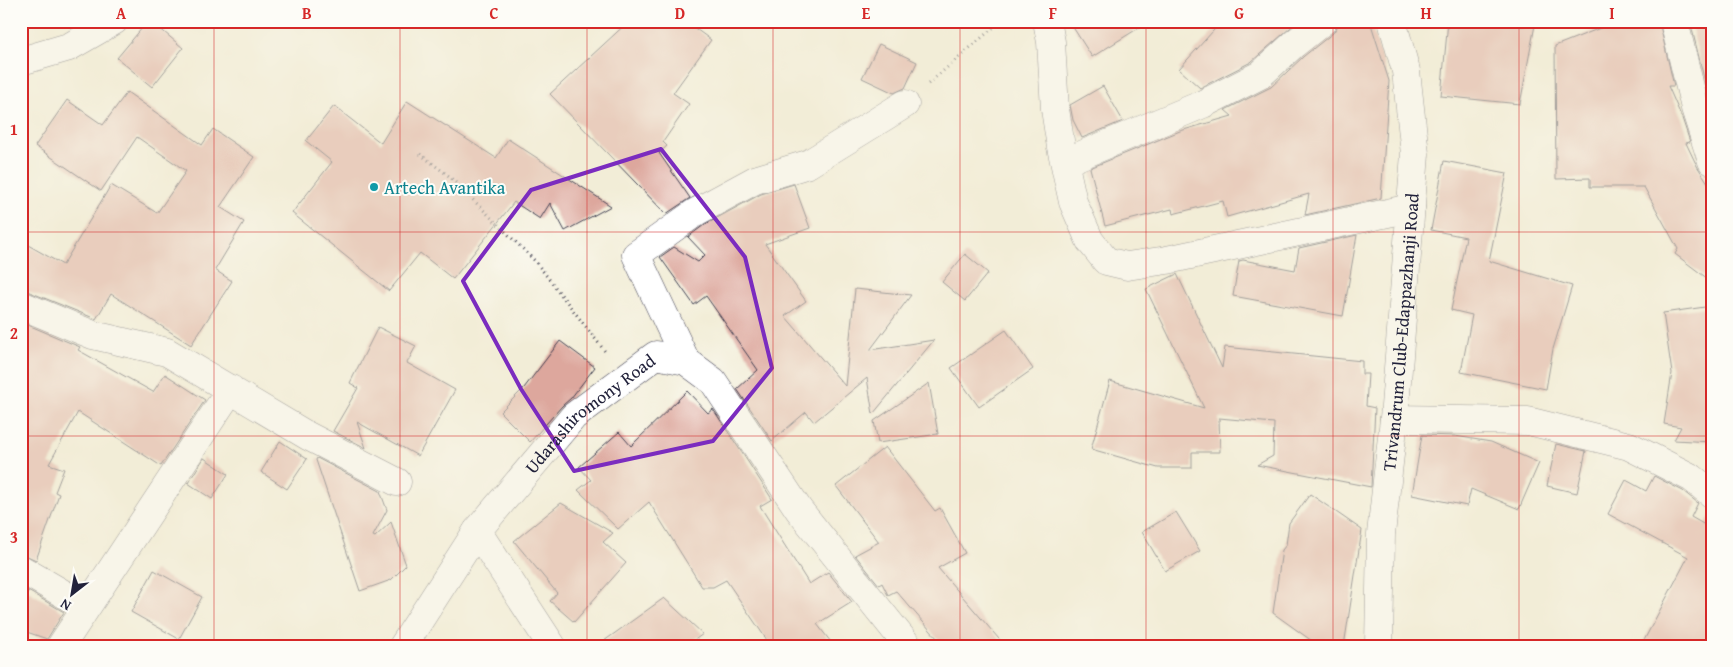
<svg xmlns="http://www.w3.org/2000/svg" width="1733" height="667" viewBox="0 0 1733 667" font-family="'Gentium Book Plus',serif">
  <rect width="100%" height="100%" fill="#fdfcf7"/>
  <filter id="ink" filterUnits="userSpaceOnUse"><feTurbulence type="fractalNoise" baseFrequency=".02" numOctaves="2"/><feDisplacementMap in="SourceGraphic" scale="10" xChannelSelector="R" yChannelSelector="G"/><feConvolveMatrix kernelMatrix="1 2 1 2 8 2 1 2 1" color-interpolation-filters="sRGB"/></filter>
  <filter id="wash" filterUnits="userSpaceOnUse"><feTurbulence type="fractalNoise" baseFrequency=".0096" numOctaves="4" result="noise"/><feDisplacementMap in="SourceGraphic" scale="20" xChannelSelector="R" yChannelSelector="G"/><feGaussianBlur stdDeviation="1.12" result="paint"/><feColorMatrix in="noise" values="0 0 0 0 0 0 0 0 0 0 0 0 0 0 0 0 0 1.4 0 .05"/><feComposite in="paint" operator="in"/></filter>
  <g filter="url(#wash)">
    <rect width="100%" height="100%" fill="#f2edd7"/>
    <g id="blocks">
      <!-- building -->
      <path fill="#dda79d" d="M148,21H151L183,48L152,87L117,58Z
        M629,21H685L711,40L673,93L689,104L663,142L667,146L659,153L690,198L666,214L550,94Z
        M1069,21H1150L1092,57Z
        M1222,21H1298L1251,62L1200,88L1179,69Z
        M1338,21H1370L1389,81L1381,198L1305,215L1309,194L1227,217L1223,201L1173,214L1172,209L1105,226L1090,168L1180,131L1232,116L1225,110L1271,87L1304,56L1333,33L1337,27Z
        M1448,21H1520V26L1535,25L1520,104L1441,96Z
        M1618,21H1659L1674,86H1668L1682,118L1690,142L1686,143L1697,166L1712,189V282L1675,254L1678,249L1644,187H1590V178L1556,179L1555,46Z
        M1690,21H1712V87L1706,86Z
        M879,44L917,62L905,88L894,93L862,78Z
        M1103,86L1123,121L1082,138L1073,120L1070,105Z
        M127,92L202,145L213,129L254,157L220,207L244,222L215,270L232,281L191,345L111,294L96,319L27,291L21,290V241L63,265L111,185L157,213L186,171L137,137L101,191L35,146L67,100L103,125Z
        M407,101L496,158L508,139L611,206L565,231L550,203L540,219L514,202L453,279L420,253L389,291L292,213L332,162L306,141L334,106L381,143Z
        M1444,161L1507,173L1489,261L1572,286L1553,349L1546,389L1461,372L1472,315L1451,310L1466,237L1431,230Z
        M794,184L810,228L765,244L806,301L785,316L845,386L855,289L911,295L870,350L934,340L873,414L867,378L814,422L806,412L772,441L737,389L758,370L706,296L694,305L660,257L674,247L698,262L705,255L688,237L704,225L761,194Z
        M1357,235L1343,316L1233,296L1239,261L1243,260L1295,270L1299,248Z
        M965,254L988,273L965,301L942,282Z
        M1177,274L1222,368L1225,347L1362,361V374H1368L1366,406L1375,408L1371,487L1257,465L1273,456L1274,423L1219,418L1220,452H1192V468H1158L1091,449L1110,381L1204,408L1146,289Z
        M1712,306V442L1674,440L1681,427L1664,424L1672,373L1663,313Z
        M21,322L80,347L78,350L153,392L165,374L205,400L161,466L78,412L49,464L64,469L55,492L59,494L36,560L21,553Z
        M378,327L416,346L407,363L455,390L418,456L357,422L366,448L333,431L358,388L350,383Z
        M1006,330L1033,369L979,407L951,368Z
        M560,341L595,367L571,398L562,406L530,442L500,412L524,388Z
        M929,383L938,434L878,443L874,421Z
        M687,391L708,413L713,409L750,465L772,499L760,506L809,584L828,572L852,602L817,624L834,646H771L726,580L713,587H702L649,502L618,529L578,490L591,480L579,467L619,432L631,446Z
        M1422,435L1455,436L1491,442L1539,463L1519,509L1471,489L1467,506L1412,495Z
        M280,441L307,459L287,489L261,472Z
        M1556,444L1586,451L1577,493L1547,486Z
        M885,447L935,511L940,508L965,553L938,568L1005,646H944L896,591L888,595L882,583L879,585L855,555L879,542L836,486Z
        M204,458L228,474L212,499L188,483Z
        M317,458L380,491L387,510L373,536L375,537L391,522L406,565L391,580L360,591L316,460Z
        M1654,476L1683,491L1698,503L1691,517L1705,525L1712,513V646H1641L1688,557L1608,514L1626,480L1646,491Z
        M1310,494L1362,530L1344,646H1319L1273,613L1282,550L1286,545L1289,523Z
        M561,503L613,533L603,542L626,563L574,622L550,601L557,593L514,541Z
        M1176,512L1200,551L1165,571L1142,532Z
        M154,570L202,597L179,639L131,612Z
        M28,591L64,612L47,639L21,630V609Z
        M664,598L703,634L686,646H597Z"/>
    </g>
  </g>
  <g filter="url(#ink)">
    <use href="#blocks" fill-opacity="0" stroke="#414052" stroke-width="1"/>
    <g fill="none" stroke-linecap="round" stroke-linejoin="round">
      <defs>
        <g id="minor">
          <path d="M1047,21L1051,42L1055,109L1061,147L1073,202L1090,241L1106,261L1127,266L1167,260L1411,208"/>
          <path d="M1674,21L1695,108L1712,161"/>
          <path d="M21,61L69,47L114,21"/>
          <path d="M1065,162L1203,104L1260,75L1294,44L1323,21"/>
          <path d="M21,305L93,335L167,352L308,436L397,482"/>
          <path d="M686,361L636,255L696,212L755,180L808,164L905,104"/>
          <path d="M1394,419L1528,421L1629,446L1692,478L1712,494"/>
          <path d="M21,569L86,607"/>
          <path d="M61,646L231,389"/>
          <path d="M403,646L477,531"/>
          <path id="s1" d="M552,646L477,531L574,416L656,355L686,361L713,381L799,510L908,646"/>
          <path id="s2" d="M1379,646L1381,534L1394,419L1415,154L1406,71L1392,21"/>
        </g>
      </defs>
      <!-- minor casing -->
      <use href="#minor" stroke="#414052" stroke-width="29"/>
      <!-- path -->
      <path stroke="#414052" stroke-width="3" stroke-dasharray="1 4" stroke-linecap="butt" d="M928,84L1001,21
        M420,154L449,176L535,261L607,354"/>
      <!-- minor -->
      <use href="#minor" stroke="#fff" stroke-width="28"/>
    </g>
  </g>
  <!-- marked area -->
  <path d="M0 0H1733V667H0ZM661,149L745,257L772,368L713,441L574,471L521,389L463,281L531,190Z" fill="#f2edd7" fill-opacity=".55" fill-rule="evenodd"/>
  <path fill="none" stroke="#7b2cbf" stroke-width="4" stroke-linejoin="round" d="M661,149L745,257L772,368L713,441L574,471L521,389L463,281L531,190Z"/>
  <!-- grid -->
  <path fill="none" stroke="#d62828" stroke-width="1" stroke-opacity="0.55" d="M214,21V646M400,21V646M587,21V646M773,21V646M960,21V646M1146,21V646M1333,21V646M1519,21V646M21,232H1712M21,436H1712"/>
  <!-- markers -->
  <circle fill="#0f9aa8" stroke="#fdfcf7" stroke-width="2" cx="374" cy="187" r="5"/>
  <g text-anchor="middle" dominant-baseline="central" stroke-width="4" stroke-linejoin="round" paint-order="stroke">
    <!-- culture labels -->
    <g font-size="18" fill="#0d838f" stroke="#fdfcf7" text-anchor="start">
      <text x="384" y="187">Artech Avantika</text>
    </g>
    <!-- street labels -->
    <g font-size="18" fill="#22223b" stroke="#fdfcf7">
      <text stroke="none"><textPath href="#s2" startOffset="315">Trivandrum Club-Edappazhanji Road</textPath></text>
      <text stroke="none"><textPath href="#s1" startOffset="301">Udarashiromony Road</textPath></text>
    </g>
  </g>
  <!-- margin -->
  <rect width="1733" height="667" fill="none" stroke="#fdfcf7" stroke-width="55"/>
  <!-- north arrow -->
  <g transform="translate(72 594) rotate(211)" stroke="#fdfcf7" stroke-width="4" paint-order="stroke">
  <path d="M0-4L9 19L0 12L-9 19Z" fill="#22223b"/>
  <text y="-8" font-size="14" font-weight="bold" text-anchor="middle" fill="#22223b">N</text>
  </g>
  <rect x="28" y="28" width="1678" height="612" fill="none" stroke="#d62828" stroke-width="2"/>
  <g font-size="16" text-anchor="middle" font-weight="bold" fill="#d62828">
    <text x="121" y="19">A</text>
    <text x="307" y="19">B</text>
    <text x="494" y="19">C</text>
    <text x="680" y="19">D</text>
    <text x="866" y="19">E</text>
    <text x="1053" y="19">F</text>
    <text x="1239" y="19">G</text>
    <text x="1426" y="19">H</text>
    <text x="1612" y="19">I</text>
    <text x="14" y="135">1</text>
    <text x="14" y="339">2</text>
    <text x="14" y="543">3</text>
  </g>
</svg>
